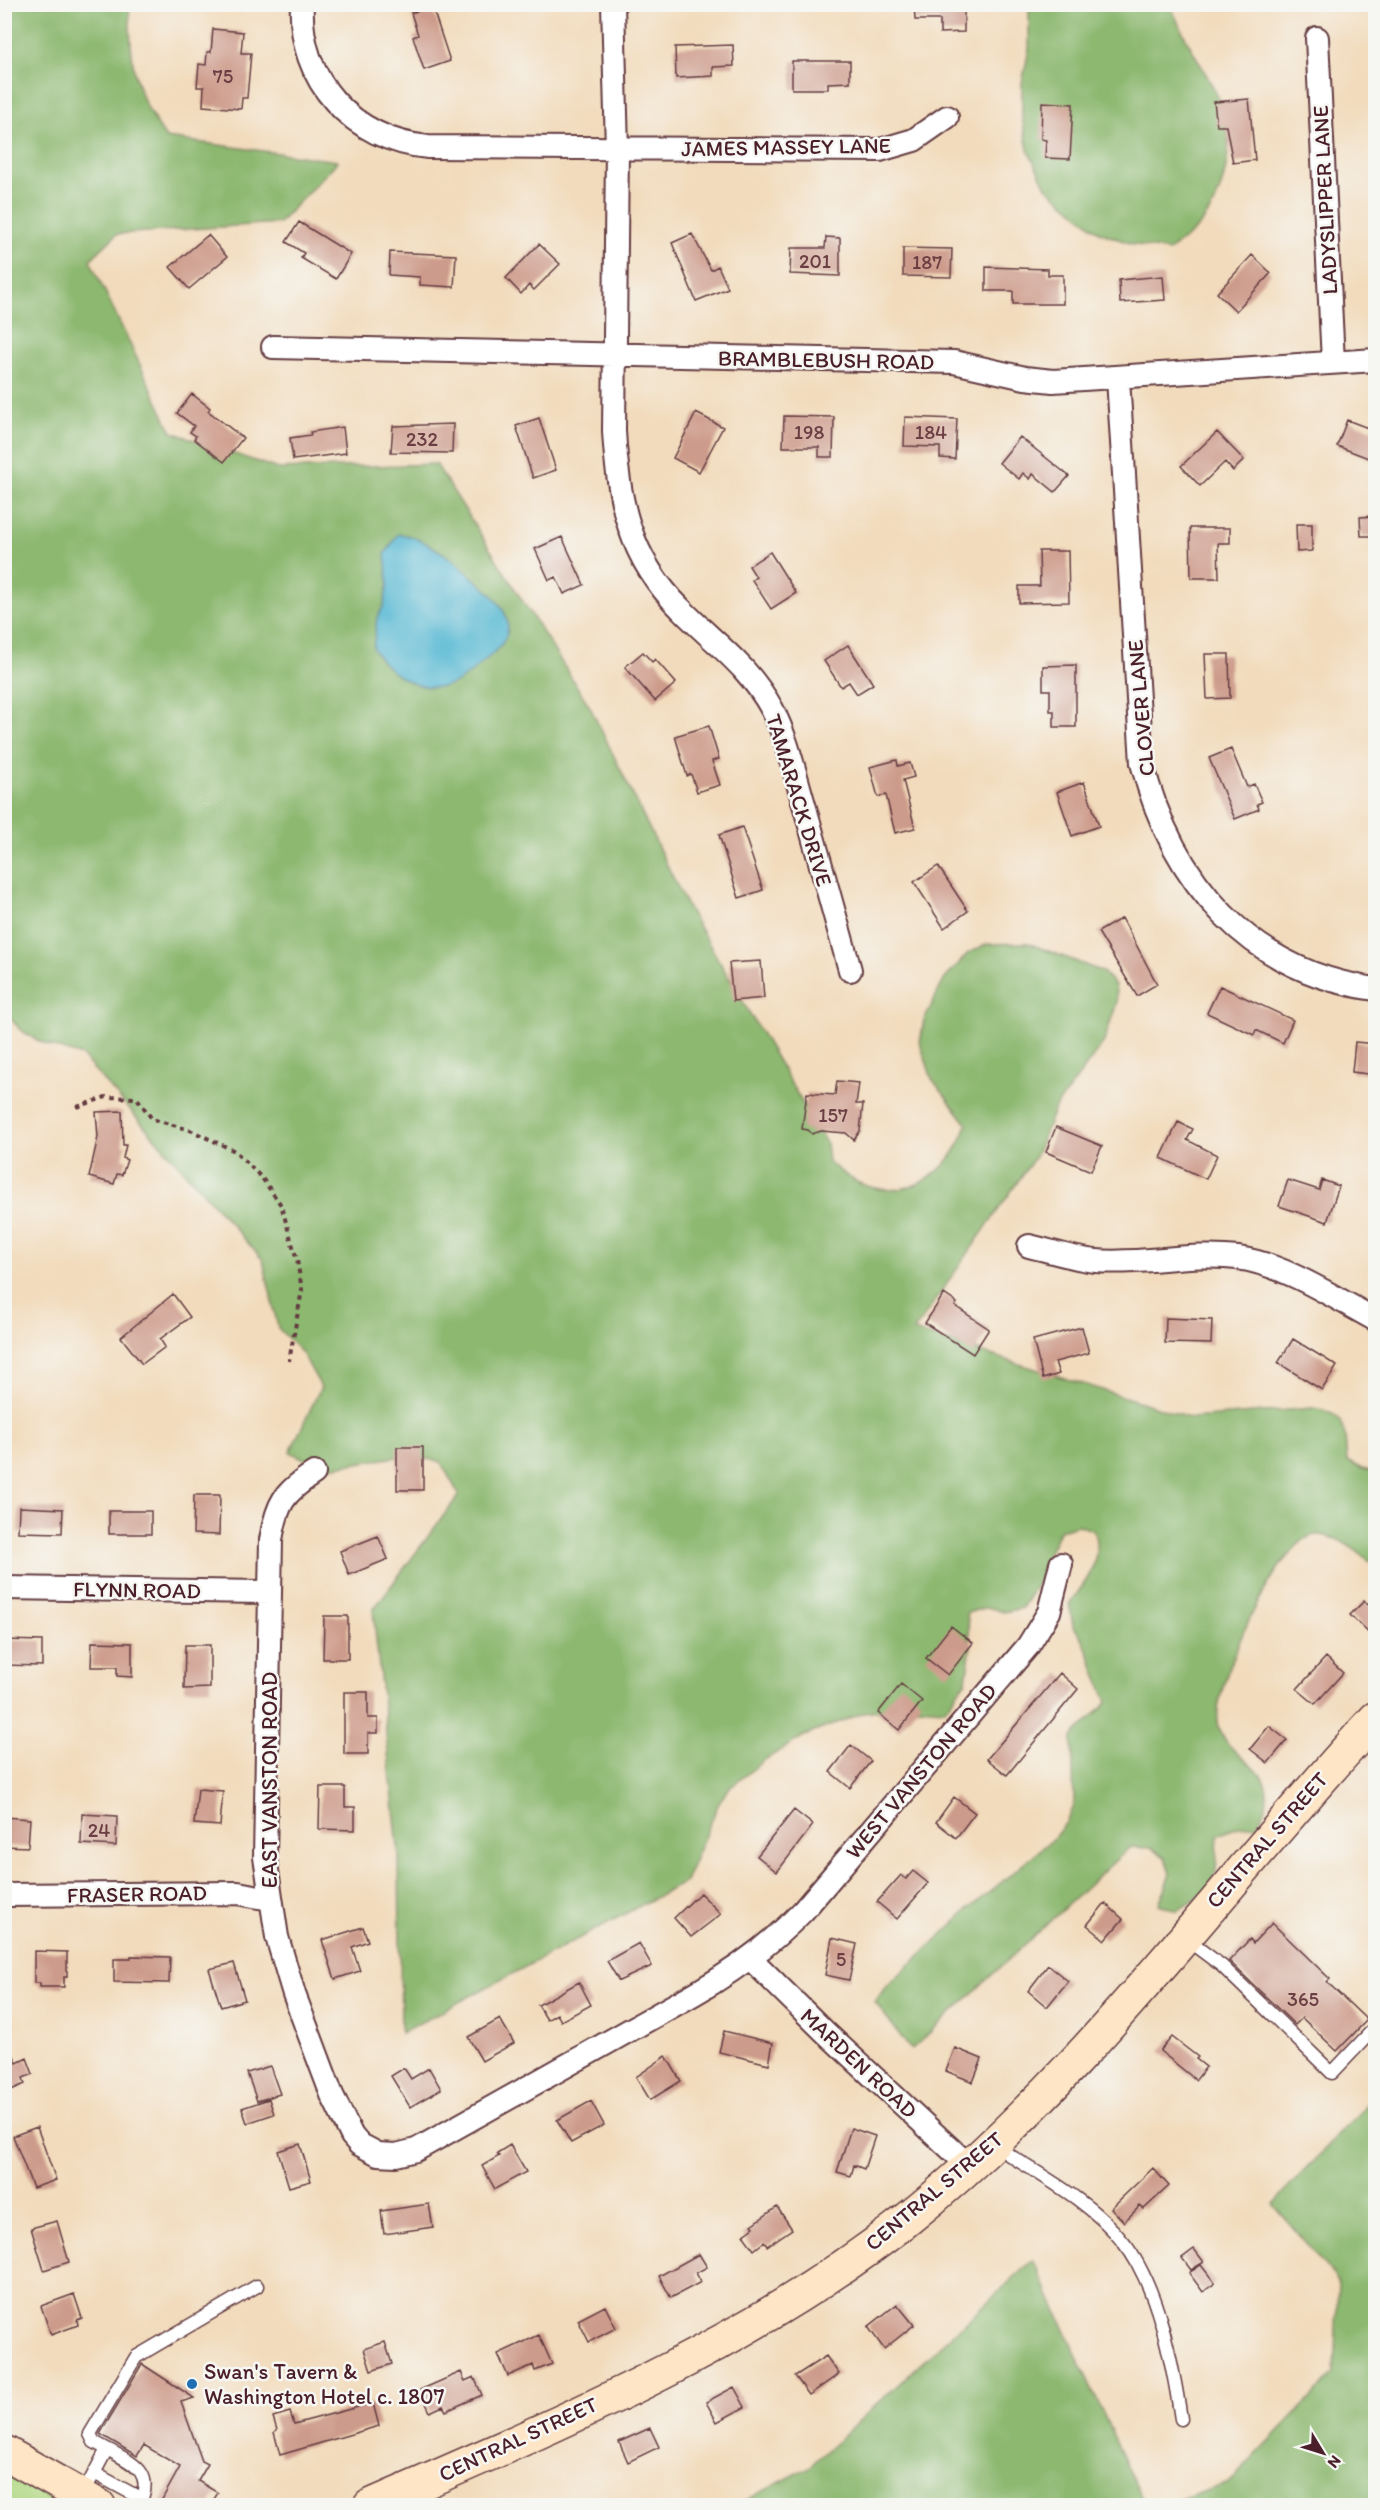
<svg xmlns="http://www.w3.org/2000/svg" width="1380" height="2510" viewBox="0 0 1380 2510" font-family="Itim,sans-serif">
  <rect width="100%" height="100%" fill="#f6f6f2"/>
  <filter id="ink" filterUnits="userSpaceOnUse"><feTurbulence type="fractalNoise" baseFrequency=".0167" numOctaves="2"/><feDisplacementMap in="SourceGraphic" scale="12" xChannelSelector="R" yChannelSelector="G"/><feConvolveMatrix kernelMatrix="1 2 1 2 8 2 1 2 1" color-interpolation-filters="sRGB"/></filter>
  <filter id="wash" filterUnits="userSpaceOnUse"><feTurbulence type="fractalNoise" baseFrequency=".008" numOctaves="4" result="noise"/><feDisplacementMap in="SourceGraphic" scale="24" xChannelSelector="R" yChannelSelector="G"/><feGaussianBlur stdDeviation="1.35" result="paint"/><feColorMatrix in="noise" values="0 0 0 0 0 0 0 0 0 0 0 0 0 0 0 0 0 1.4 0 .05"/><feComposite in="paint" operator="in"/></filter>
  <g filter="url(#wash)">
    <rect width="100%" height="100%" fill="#f2dbbc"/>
    <!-- green -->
    <path fill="#b0d882" stroke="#7d7c56" stroke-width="1.5" d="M5,2468L74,2505H5Z"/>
    <!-- forest -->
    <path fill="#8cb870" stroke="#6b6c4e" stroke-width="1.5" d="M4,5H129C132,65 130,86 166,138L338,161L279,223L117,234L90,260L172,432L278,469L436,464L590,707L689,910L826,1143L828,1162C838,1169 848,1178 859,1183C909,1204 952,1172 967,1124L932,1079L920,1043L924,1020L944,980L968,953L987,944L1028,943L1103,972L1115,985L1117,1002L1104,1042L1055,1108L1035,1157L914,1331L1192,1418L1313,1408C1348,1413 1344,1430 1347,1461L1362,1469L1375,1472V1565C1358,1553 1339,1534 1316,1535C1279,1537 1212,1688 1218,1722C1226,1767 1292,1764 1257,1825L1238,1827L1218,1835L1216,1872L1210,1890L1177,1911L1159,1904L1170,1874L1165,1857L1151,1848L1130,1847L911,2050L875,2002L884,1989L968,1910L1052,1840L1065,1824L1074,1806L1072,1737L1107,1702L1084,1642L1073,1625L1069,1604C1088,1580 1102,1562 1094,1531L1078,1525L1060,1530L1045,1560L1041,1577L1022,1608L1004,1612L987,1607L967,1613L971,1646L966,1681L945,1709L903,1706L865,1712L804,1736L766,1759L727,1790L718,1805L685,1882L401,2033L399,1857L373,1610L459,1495L440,1461L404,1456L323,1468L290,1452L321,1387L302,1353L278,1328L263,1260L82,1056C52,1047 15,1038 5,1006Z
      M1029,5H1171C1183,41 1208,71 1222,107C1236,146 1225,196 1198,227C1190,236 1178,243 1169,251L1132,244L1099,232L1046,187L1028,150L1022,116V83L1029,49Z
      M1375,2096V2505H1165L1229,2483L1334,2374L1338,2281L1273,2204Z
      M1033,2260L1145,2505H737L809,2467Z"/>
    <!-- water -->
    <path fill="#54b8d3" stroke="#4f6c7f" stroke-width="1.5" d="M398,534C415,534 450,556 462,568C477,582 502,599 507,620C512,638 496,651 484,661C477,667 470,674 462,679C431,700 389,678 373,648L377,618L384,605L388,583L385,554Z"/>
    <g id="blocks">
      <!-- building -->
      <path fill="#cd9b8b" d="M914,4H958V9L964,8V32L940,33V20H915Z
        M432,6L450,61L424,70L413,37L418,35L411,13Z
        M213,29L243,32L241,53H251L247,98H242L241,109L203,106L204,87H197L199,64L206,65L207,52H211Z
        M733,45L734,66L713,67V76L676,78L675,47Z
        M792,61H850V82L828,83V89H792Z
        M1249,99L1255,160L1233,163L1226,126H1217L1214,102Z
        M1042,102L1073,104L1070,159L1045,158L1046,140L1041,139Z
        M299,222L351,254L336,279L301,258L304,253L286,242Z
        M692,234L711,270L718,266L728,288L696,301L672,243Z
        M208,235L227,257L189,289L170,267Z
        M826,237L840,238V276L790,274L791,248H825Z
        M539,244L560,264L534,290L529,285L521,294L506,278Z
        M903,248L952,249L951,277L903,276Z
        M390,252L456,255L454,287L420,285V277L389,275Z
        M1252,255L1271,273L1236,311L1217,293Z
        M986,267L1048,269V275H1063V304H1013V291H986Z
        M1163,276L1165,300L1120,303L1119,280Z
        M192,394L210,408L208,411L243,438L224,462L194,439L196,436L190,432L194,426L177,413Z
        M696,413L723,427L699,472L673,458Z
        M784,416L834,417L833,457H819V447H783Z
        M905,417L957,419L955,459L940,458V447L904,446Z
        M539,418L556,470L533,478L516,426Z
        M1347,420L1376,431V461L1337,446Z
        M453,424L452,453L391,452L393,426Z
        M343,427L346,453L293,460L290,438L311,435L310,432Z
        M1217,432L1244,460L1233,471L1225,462L1200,486L1181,466Z
        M1020,437L1069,476L1055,492L1033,474L1030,479L1023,473L1019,479L999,463Z
        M1376,516V536H1361L1360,517Z
        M1296,524H1312V551L1297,552Z
        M1190,528H1230V543H1218L1219,578H1191Z
        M562,537L584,585L564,594L556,577L549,580L535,549Z
        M1039,551H1068L1069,602L1019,603V586H1040Z
        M770,552L796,593L771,609L752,580L756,577L749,566Z
        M848,645L873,684L857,694L849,682L841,687L824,661Z
        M643,652L652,662L655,659L676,683L655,701L625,667Z
        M1205,654H1229L1230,698L1207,699Z
        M1076,665V727H1054V711H1050V690H1043V666Z
        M709,726L719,759L712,761L720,785L697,792L691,774L687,776L675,736Z
        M1231,749L1247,787L1254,784L1262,802L1257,804L1259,809L1235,819L1209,758Z
        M897,760L898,766L910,763L914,777L903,780L915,828L895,833L886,795L878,797L870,767Z
        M1084,782L1099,826L1072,836L1057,792Z
        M742,827L763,890L739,898L719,835Z
        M938,866L968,911L944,928L914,882Z
        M1122,918L1157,984L1137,996L1098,932Z
        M761,961L764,998L733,1001L729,963Z
        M1220,986L1293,1020L1283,1043L1256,1030L1254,1035L1207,1013Z
        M1355,1042L1376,1044V1075L1352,1072Z
        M837,1081L859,1083L856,1104H863L860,1131L854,1140L846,1133L821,1131L812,1134L808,1130L802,1129L807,1093L835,1095Z
        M122,1111L123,1145H126L123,1158L127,1160L122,1175L117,1174L114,1184L89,1177L98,1137L96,1112Z
        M1178,1122L1193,1129L1187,1140L1217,1155L1206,1179L1161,1158Z
        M1056,1127L1102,1146L1091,1171L1046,1152Z
        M1288,1180L1319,1190L1322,1180L1339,1186L1327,1222L1279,1206Z
        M173,1294L190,1317L160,1339L165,1347L142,1364L121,1337Z
        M944,1294L957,1303L955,1306L989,1329L973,1354L925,1323Z
        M1166,1318L1212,1320L1211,1344L1165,1343Z
        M1082,1327L1089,1353L1055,1362L1059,1374L1043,1379L1033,1340Z
        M1293,1339L1337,1366L1322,1390L1278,1363Z
        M397,1447H423V1490H397Z
        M194,1495H220L219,1535L193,1534Z
        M19,1507L63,1509L62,1533L18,1532Z
        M109,1511H151V1534H109Z
        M378,1536L388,1559L349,1575L340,1551Z
        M1364,1601L1376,1612V1640L1350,1615Z
        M324,1616H348V1659H323Z
        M951,1626L973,1643L948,1675L926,1658Z
        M4,1640L42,1641V1666L4,1665Z
        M92,1642L132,1643V1677L117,1676V1667H91Z
        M185,1645H210V1688L184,1689Z
        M1326,1657L1343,1673L1315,1704L1297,1689Z
        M1060,1673L1078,1689L1007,1775L987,1759Z
        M901,1684L922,1701L899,1730L878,1713Z
        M344,1692H368V1718H378V1733H368V1754H344Z
        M1269,1726L1287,1740L1268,1763L1250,1749Z
        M851,1745L871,1761L850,1788L830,1772Z
        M320,1787H345V1807H355V1830L319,1829Z
        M198,1789L223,1791L220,1826L194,1824Z
        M954,1797L975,1813L956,1838L936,1822Z
        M794,1810L813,1825L777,1872L757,1856Z
        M82,1814L117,1816L116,1846L81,1844Z
        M4,1817L30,1819L28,1847L4,1846Z
        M913,1871L928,1883L897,1919L877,1902L901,1875L906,1879Z
        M700,1893L721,1914L691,1937L674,1918Z
        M1105,1903L1123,1919L1105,1940L1087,1925Z
        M1272,1923L1330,1979L1327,1982L1367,2020L1337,2051L1302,2018L1295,2025L1229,1961L1250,1939L1253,1943Z
        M363,1927L368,1941L352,1947L360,1971L335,1979L322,1940Z
        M832,1938L857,1944L849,1980L825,1975Z
        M639,1943L652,1966L619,1981L607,1961Z
        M34,1951L67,1952V1977H64V1987H40V1983H34Z
        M131,1956L170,1957L169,1983L114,1982V1959H131Z
        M234,1963L245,2000L221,2007L209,1969Z
        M1048,1965L1068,1981L1047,2007L1028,1991Z
        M579,1982L591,2005L561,2021L557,2014L547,2020L538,2005Z
        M500,2019L514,2043L482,2061L468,2037Z
        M724,2031L773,2043L769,2064L719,2052Z
        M4,2034L17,2063L27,2058L33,2074L23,2078L25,2084L4,2093Z
        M1172,2037L1198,2057L1196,2059L1206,2067L1196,2080L1160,2051Z
        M955,2048L982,2059L973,2082L946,2071Z
        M666,2056L681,2081L650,2100L636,2077Z
        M270,2066L280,2094L257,2101L247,2073Z
        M404,2068L411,2079L429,2068L441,2089L410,2107L391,2076Z
        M269,2099L274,2114L247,2123L242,2108Z
        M591,2101L604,2125L571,2143L557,2120Z
        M37,2127L56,2180L33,2188L13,2136Z
        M851,2128L875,2136L864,2169L854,2165L851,2176L837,2172Z
        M300,2144L311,2181L289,2187L278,2151Z
        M510,2145L526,2172L495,2189L482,2166L499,2156L497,2153Z
        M1153,2168L1169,2186L1144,2209L1140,2206L1124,2222L1111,2208Z
        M429,2204L433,2227L384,2234L381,2211Z
        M777,2207L792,2229L767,2246L764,2242L754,2250L743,2235L754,2227L752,2225Z
        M57,2221L69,2262L44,2270L31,2228Z
        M1194,2249L1204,2262L1191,2270L1182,2258Z
        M699,2254L707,2267L696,2273L701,2282L671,2298L659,2276Z
        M1201,2265L1215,2283L1203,2292L1189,2273Z
        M74,2294L82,2318L77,2320L78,2325L51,2335L41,2306Z
        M897,2304L914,2325L884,2349L868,2327Z
        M605,2306L616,2328L589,2342L578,2320Z
        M539,2335L552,2364L535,2371L533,2365L508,2376L498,2354Z
        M385,2342L392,2364L371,2371L364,2349Z
        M826,2356L839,2374L809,2395L795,2376Z
        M142,2364L194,2398L181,2402L202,2461L208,2464L198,2481L218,2493L210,2505H159L180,2467L144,2445L137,2456L100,2434Z
        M461,2372L465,2381L474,2377L482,2395L446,2411L443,2406L430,2412L420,2390Z
        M734,2387L745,2407L717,2422L706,2402Z
        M373,2403L379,2426L280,2455L274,2432L277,2430L273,2417L290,2412L294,2424Z
        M650,2428L659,2447L628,2462L619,2442Z"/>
    </g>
  </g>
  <g filter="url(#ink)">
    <use href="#blocks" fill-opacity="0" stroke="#633b41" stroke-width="1.5"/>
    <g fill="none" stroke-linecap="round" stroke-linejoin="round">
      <defs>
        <path id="lane" d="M1186,1939L1222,1966L1332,2073L1370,2033
          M995,2146C1038,2174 1091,2201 1123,2242C1158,2284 1173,2366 1181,2419
          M107,2449L94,2442L90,2434L136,2357L257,2286
          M94,2473L142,2499
          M82,2496L107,2449C132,2463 157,2472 138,2506"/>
        <path id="street" d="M302,4C298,81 353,140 428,147L880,150L914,140L947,117
          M613,4L617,149L614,431C618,501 629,558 681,609C715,644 748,665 772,709C788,740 795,775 805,808C820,862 835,916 850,970
          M1317,38L1333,362
          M273,347L954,362L1025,378L1053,381L1376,360
          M1118,378L1142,763C1172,881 1250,973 1376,989
          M1029,1246C1051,1251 1074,1259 1096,1261C1144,1265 1191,1252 1238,1258C1286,1265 1333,1297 1376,1320
          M314,1473C283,1493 277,1504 271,1540L265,1857L277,1937L294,1994L332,2095L352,2136L359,2144L378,2154L396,2155L416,2150L694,1994C734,1971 771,1944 803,1911L1028,1646L1049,1612L1061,1564
          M4,1588L270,1592
          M4,1895L238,1893L270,1899
          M750,1958L825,2032L969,2166"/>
        <path id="secondary" d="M4,2452L99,2506
          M370,2506C551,2427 747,2346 904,2222C1085,2078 1219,1887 1376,1718"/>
      </defs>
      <!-- lane casing -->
      <use href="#lane" stroke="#633b41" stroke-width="15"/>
      <!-- street casing -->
      <use href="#street" stroke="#633b41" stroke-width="26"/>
      <!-- secondary casing -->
      <use href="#secondary" stroke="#633b41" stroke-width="36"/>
      <!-- path -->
      <path stroke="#633b41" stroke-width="4" stroke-dasharray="4.5 4.5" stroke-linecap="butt" d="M77,1107L106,1097L137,1098L152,1119L190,1130L235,1151L262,1178L281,1205L297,1260L302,1290L289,1361"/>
      <!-- lane -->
      <use href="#lane" stroke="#fff" stroke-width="12"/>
      <!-- street -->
      <use href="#street" stroke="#fff" stroke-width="22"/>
      <!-- secondary -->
      <use href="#secondary" stroke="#fde5c5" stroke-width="33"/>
    </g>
  </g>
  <!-- markers -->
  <circle fill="#1f6fb2" stroke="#f6f6f2" stroke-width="2" cx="192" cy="2384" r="6"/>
  <g text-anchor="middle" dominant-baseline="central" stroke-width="5" stroke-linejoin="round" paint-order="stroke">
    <!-- number labels -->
    <g font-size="20" fill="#6b3e43">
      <text x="223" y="76">75</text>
      <text x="815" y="261">201</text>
      <text x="927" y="262">187</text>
      <text x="809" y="432">198</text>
      <text x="931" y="432">184</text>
      <text x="422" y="439">232</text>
      <text x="833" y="1115">157</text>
      <text x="99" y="1830">24</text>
      <text x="841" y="1959">5</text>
      <text x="1303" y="1999">365</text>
    </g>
    <!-- street labels -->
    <g font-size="22" fill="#4a1f2b" stroke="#f6f6f2">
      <text transform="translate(786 147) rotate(-1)">JAMES MASSEY LANE</text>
      <text transform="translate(1325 200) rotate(-93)">LADYSLIPPER LANE</text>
      <text transform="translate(826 360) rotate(1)">BRAMBLEBUSH ROAD</text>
      <text transform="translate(1141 708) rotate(-95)">CLOVER LANE</text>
      <text transform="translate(799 800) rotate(73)">TAMARACK DRIVE</text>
      <text transform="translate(137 1590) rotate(1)">FLYNN ROAD</text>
      <text transform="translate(921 1771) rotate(-50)">WEST VANSTON ROAD</text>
      <text transform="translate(269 1780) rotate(-90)">EAST VANSTON ROAD</text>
      <text transform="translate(1267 1840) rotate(-49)">CENTRAL STREET</text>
      <text transform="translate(137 1894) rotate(-1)">FRASER ROAD</text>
      <text transform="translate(859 2063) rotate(43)">MARDEN ROAD</text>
      <text transform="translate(934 2191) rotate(-40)">CENTRAL STREET</text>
      <text transform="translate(518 2439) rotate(-25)">CENTRAL STREET</text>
    </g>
    <!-- poi labels -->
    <g font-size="22" fill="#4a1f2b" stroke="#f6f6f2" text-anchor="start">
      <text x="204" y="2371">Swan's Tavern &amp;<tspan x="204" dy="25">Washington Hotel c. 1807</tspan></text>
    </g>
  </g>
  <!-- margin -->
  <rect width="1380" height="2510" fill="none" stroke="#f6f6f2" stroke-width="24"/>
  <!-- north arrow -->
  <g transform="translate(1323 2453) rotate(128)" stroke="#f6f6f2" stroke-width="4.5" paint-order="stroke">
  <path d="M0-4.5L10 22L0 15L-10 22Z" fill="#4a1f2b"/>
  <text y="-9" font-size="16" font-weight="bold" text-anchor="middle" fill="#4a1f2b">N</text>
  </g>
</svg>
